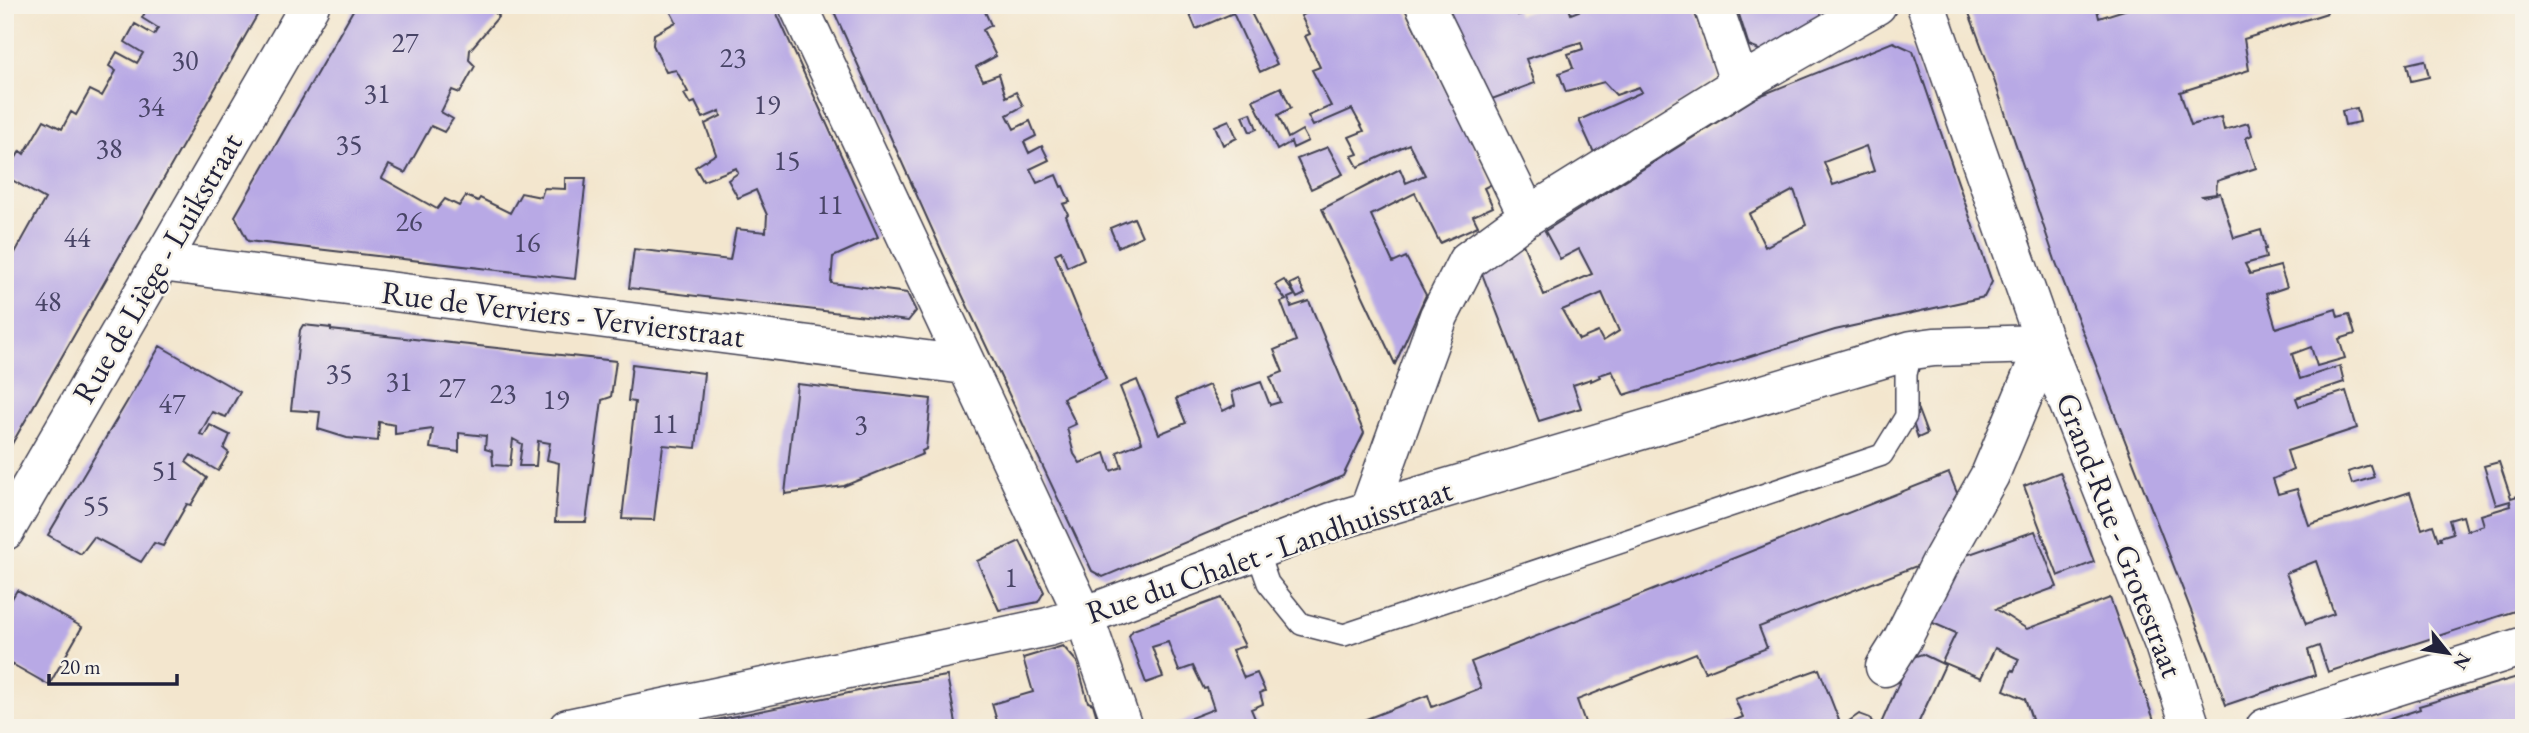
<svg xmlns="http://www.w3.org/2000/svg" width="2529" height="733" viewBox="0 0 2529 733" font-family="'EB Garamond',serif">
  <rect width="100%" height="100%" fill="#f7f3e8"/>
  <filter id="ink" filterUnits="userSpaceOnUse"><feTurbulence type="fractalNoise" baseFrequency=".0143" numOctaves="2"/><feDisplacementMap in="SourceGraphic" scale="14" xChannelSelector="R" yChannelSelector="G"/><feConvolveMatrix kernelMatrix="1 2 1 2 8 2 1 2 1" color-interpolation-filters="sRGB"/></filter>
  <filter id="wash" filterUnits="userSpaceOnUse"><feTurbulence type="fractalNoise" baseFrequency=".00686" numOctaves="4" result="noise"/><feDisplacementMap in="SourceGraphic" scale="28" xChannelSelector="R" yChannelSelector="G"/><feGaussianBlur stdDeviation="1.57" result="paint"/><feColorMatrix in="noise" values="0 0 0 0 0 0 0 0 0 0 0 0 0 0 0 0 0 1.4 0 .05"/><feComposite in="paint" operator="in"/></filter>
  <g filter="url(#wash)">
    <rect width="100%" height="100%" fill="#f3e6ce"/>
    <g id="blocks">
      <!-- building -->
      <path fill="#b8a9e5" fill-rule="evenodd" d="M149,5H263L5,456V257L11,260L45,199L5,176L20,151L24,154L44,120L62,129L71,112L76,115L90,90L102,96L116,71L109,66L117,52L137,63L143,53L125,42L135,24L154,35L158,28L142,18Z
        M356,5H485L499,16L470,50L469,60L475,66L460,93L452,90L441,112L453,119L444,132L431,126L405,173L389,165L382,178L437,209L445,199L459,206L466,196L478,201L480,198L510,213L521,193L541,197L544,188L565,189V178H586L575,279L248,241L235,216Z
        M667,5H773L878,237L833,257L831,283L907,293L916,311L908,321L629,288L634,249L730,260L736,229L766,232L767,215L756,190L738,198L728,180L738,173L736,168L703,181L695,167L716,154L705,124L721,116L720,111L703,118L695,102L690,104L684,94L688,92L676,70L666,72L653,45L654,34L676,22Z
        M831,5H982L991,25L983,30L996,56L976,67L983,80L999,74L1006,97L1016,92L1023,106L1007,115L1014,129L1030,121L1036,136L1024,142L1029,153L1042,146L1049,160L1030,169L1037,183L1056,175L1061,187L1063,186L1070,202L1063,204L1068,214L1066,216L1084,259L1067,267L1061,251L1055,254L1106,379L1063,398L1076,424L1067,428L1074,454L1080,463L1105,453L1111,471L1122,467L1117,452L1142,442L1120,387L1137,380L1159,434L1186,423L1176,399L1209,385L1223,411L1235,405L1232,392L1261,382L1270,405L1280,402L1270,377L1283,372L1274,350L1296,341L1281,302L1286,300L1275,285L1284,280L1295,295L1288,298L1291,307L1309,301L1364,433L1343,476L1103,577L1092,571L950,269Z
        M1186,5H1247L1277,64L1260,72L1233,13L1196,29Z
        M1321,5H1403L1492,184L1484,188L1493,207L1473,216L1478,226L1440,243L1415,193L1371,215L1393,263L1406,257L1426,295L1395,364L1322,209L1400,169L1406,183L1425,175L1409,144L1358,167L1352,156L1358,154L1349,137L1364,131L1352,109L1313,126L1308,116L1331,106L1312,70L1320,67L1305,36L1310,34L1301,16Z
        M1446,5H1515L1518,15L1549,5H1568L1571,14L1594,5H1692L1718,76L1596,157L1579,120L1642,92L1639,87L1616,95L1604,82L1566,92L1559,73L1573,68L1568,54L1583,49L1581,42L1526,59L1535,83L1492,99Z
        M1736,5H1847L1767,53L1749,46Z
        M1966,5H2096L2099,18L2140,5H2324L2327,13L2244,39L2249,70L2180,92L2191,125L2221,117L2224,130L2248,123L2252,135L2246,138L2256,168L2217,181L2216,194L2202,196L2203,197L2220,193L2234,238L2261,230L2266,249H2264L2266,258L2245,264L2250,274L2280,266L2287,287L2266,294L2276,328L2336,309L2338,317L2349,314L2355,334L2339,339L2345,358L2317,366L2311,347L2292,354L2300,379L2340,366L2344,382L2296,398L2299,406L2346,391L2357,428L2287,451L2293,470L2273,479L2278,494L2297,489L2309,525L2410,492L2422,529L2433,525L2438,540H2441L2440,537L2453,533L2449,520L2463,516L2467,531L2484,525L2481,515L2511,506L2510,501L2496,505L2484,466L2499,462L2511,498L2524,494V608L2328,672L2319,646L2308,650L2315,675L2226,705L2209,657L2055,260L1993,77ZM2316,561L2334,614L2306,624L2286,573Z
        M1893,42L1913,51L1992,282L1984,297L1835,330L1624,395L1612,371L1599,375L1600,377L1591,381V379L1573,385L1581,408L1539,421L1481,271L1523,244L1544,295L1592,274L1579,249L1560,259L1545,231L1757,97ZM1866,146L1874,171L1833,185L1824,162ZM1794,190L1806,225L1765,247L1749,214ZM1602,293L1619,331L1603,341L1598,332L1579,340L1562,310Z
        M2425,60L2429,77L2411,81L2407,64Z
        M1281,87L1291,108L1278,115L1288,138L1302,130L1308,141L1293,148L1291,142L1277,150L1253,100Z
        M2357,108L2360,122L2345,125L2342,111Z
        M1251,113L1257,129L1250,132L1243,116Z
        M1229,120L1237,138L1223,145L1215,126Z
        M1328,147L1343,174L1311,189L1297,159Z
        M1134,218L1142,236L1118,247L1110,228Z
        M1298,280L1305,294L1297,298L1290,284Z
        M303,325L331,328V330L616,361L611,397L602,400L586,522H555L559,463L547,460L550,443L538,441L536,466H519L522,444L513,439L510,466L493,465L492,451L485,449L486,436L459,433V452L430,448L433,429L395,434V425L379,422L378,441L347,438L318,429L320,412L291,410L300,330Z
        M160,346L240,392L226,417L212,412L200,434L204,436L210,425L230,435L224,449L229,453L218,471L191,455L186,462L207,478L191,505L187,504L163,546L154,543L141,562L94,537L81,554L48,535Z
        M632,364L704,373L696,448L663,445L654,520L622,519L635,402L628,401Z
        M797,384L931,399L926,449L922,451L923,454L844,486L785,494Z
        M1918,410L1927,434L1918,438L1910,414Z
        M2370,465L2374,477L2352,484L2348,472Z
        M2060,472L2094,562L2058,576L2024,486Z
        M1949,473L1959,498L1932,560L1759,627L1767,648L1705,672L1696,653L1577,700L1587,728H1343L1428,695L1432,707L1481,688L1471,662Z
        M2035,531L2057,587L1996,609L2027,629L2110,598L2154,720L2135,728H2035L2025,699L2004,690L2012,670L2014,671L2019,659L1995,648L1981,678L1942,662L1956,633L1926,620L1961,557Z
        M1020,541L1044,592L1038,602L999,610L977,561Z
        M17,590L82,627L49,685L5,660V610Z
        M1221,598L1245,646L1232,650L1244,678L1257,673L1265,691L1260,693L1263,704L1251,709L1259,728H1165L1214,709L1207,688L1204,689L1193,666L1179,671L1168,642L1152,647L1163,677L1146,683L1129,636L1133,630Z
        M1063,646L1077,662L1088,702L1093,704L1100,728H999L992,704L1033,692L1023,658Z
        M1922,654L1945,665L1916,728H1879L1910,658Z
        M1819,669L1842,728H1716L1743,717L1735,699Z
        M2524,675V728H2363L2420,709L2419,706Z
        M947,676L957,728H677L888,685Z
        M1859,714L1870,718L1875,728H1847L1849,721Z"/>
    </g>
  </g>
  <g filter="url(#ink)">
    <use href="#blocks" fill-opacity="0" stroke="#413f51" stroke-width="2"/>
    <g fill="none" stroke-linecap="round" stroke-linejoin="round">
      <defs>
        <path id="service" d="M1256,549L1268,583L1301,624L1344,635L1882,455L1906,416V374L1912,350"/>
        <path id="minor" d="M798,5L1084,616L1123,728
          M1425,5L1528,216
          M1713,5L1740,84
          M161,262L965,365
          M1369,510L1439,316L1467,261L1528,216L1740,84L1877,5
          M5,531L310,5
          M1885,667L1902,640L1942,560L1990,475L2045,344
          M2265,728L2524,646"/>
        <path id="tertiary" d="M568,728L1048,627L1084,616L1332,522L1912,350L1934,347L2045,344"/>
        <path id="secondary" d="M1926,5L2045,344L2164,645L2191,728"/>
      </defs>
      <!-- service casing -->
      <use href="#service" stroke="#413f51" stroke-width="24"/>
      <!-- minor casing -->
      <use href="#minor" stroke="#413f51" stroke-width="41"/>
      <!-- tertiary casing -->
      <use href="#tertiary" stroke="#413f51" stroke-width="41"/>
      <!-- secondary casing -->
      <use href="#secondary" stroke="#413f51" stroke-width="41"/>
      <!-- service -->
      <use href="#service" stroke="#fff" stroke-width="21"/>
      <!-- minor -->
      <use href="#minor" stroke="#fff" stroke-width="38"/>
      <!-- tertiary -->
      <use href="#tertiary" stroke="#fff" stroke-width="38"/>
      <!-- secondary -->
      <use href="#secondary" stroke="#fff" stroke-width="38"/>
    </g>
  </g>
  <g text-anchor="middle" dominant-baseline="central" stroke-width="5" stroke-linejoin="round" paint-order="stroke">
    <!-- number labels -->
    <g font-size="28" fill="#484466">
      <text x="405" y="42">27</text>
      <text x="733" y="57">23</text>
      <text x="185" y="60">30</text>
      <text x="377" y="93">31</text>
      <text x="767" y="104">19</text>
      <text x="151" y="106">34</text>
      <text x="349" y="144">35</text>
      <text x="109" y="148">38</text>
      <text x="787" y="160">15</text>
      <text x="830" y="204">11</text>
      <text x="409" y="221">26</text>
      <text x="77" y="237">44</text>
      <text x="527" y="242">16</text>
      <text x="48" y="301">48</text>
      <text x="339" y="373">35</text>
      <text x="399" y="381">31</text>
      <text x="452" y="387">27</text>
      <text x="503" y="393">23</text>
      <text x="556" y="399">19</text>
      <text x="172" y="403">47</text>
      <text x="665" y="423">11</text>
      <text x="861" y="424">3</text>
      <text x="165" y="470">51</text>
      <text x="96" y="505">55</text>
      <text x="1011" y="577">1</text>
    </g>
    <!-- street labels -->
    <g font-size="32" fill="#22223b" stroke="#f7f3e8">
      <text transform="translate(157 268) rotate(-60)">Rue de Liège - Luikstraat</text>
      <text transform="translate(563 314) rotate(7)">Rue de Verviers - Vervierstraat</text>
      <text transform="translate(2120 535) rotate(69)">Grand-Rue - Grotestraat</text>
      <text transform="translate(1269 551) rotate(-19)">Rue du Chalet - Landhuisstraat</text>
    </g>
  </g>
  <!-- margin -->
  <rect width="2529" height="733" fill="none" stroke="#f7f3e8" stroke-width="28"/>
  <!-- north arrow -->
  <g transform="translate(2448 653) rotate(120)" stroke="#f7f3e8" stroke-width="5" paint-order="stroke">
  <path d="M0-5L12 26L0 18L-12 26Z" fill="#22223b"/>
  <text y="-10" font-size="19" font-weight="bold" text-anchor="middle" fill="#22223b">N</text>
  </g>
  <!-- scale -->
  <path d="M49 674v10h128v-10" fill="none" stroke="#22223b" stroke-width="3.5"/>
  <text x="60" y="674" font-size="21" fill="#22223b" stroke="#f7f3e8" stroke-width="5" paint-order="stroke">20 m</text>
</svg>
